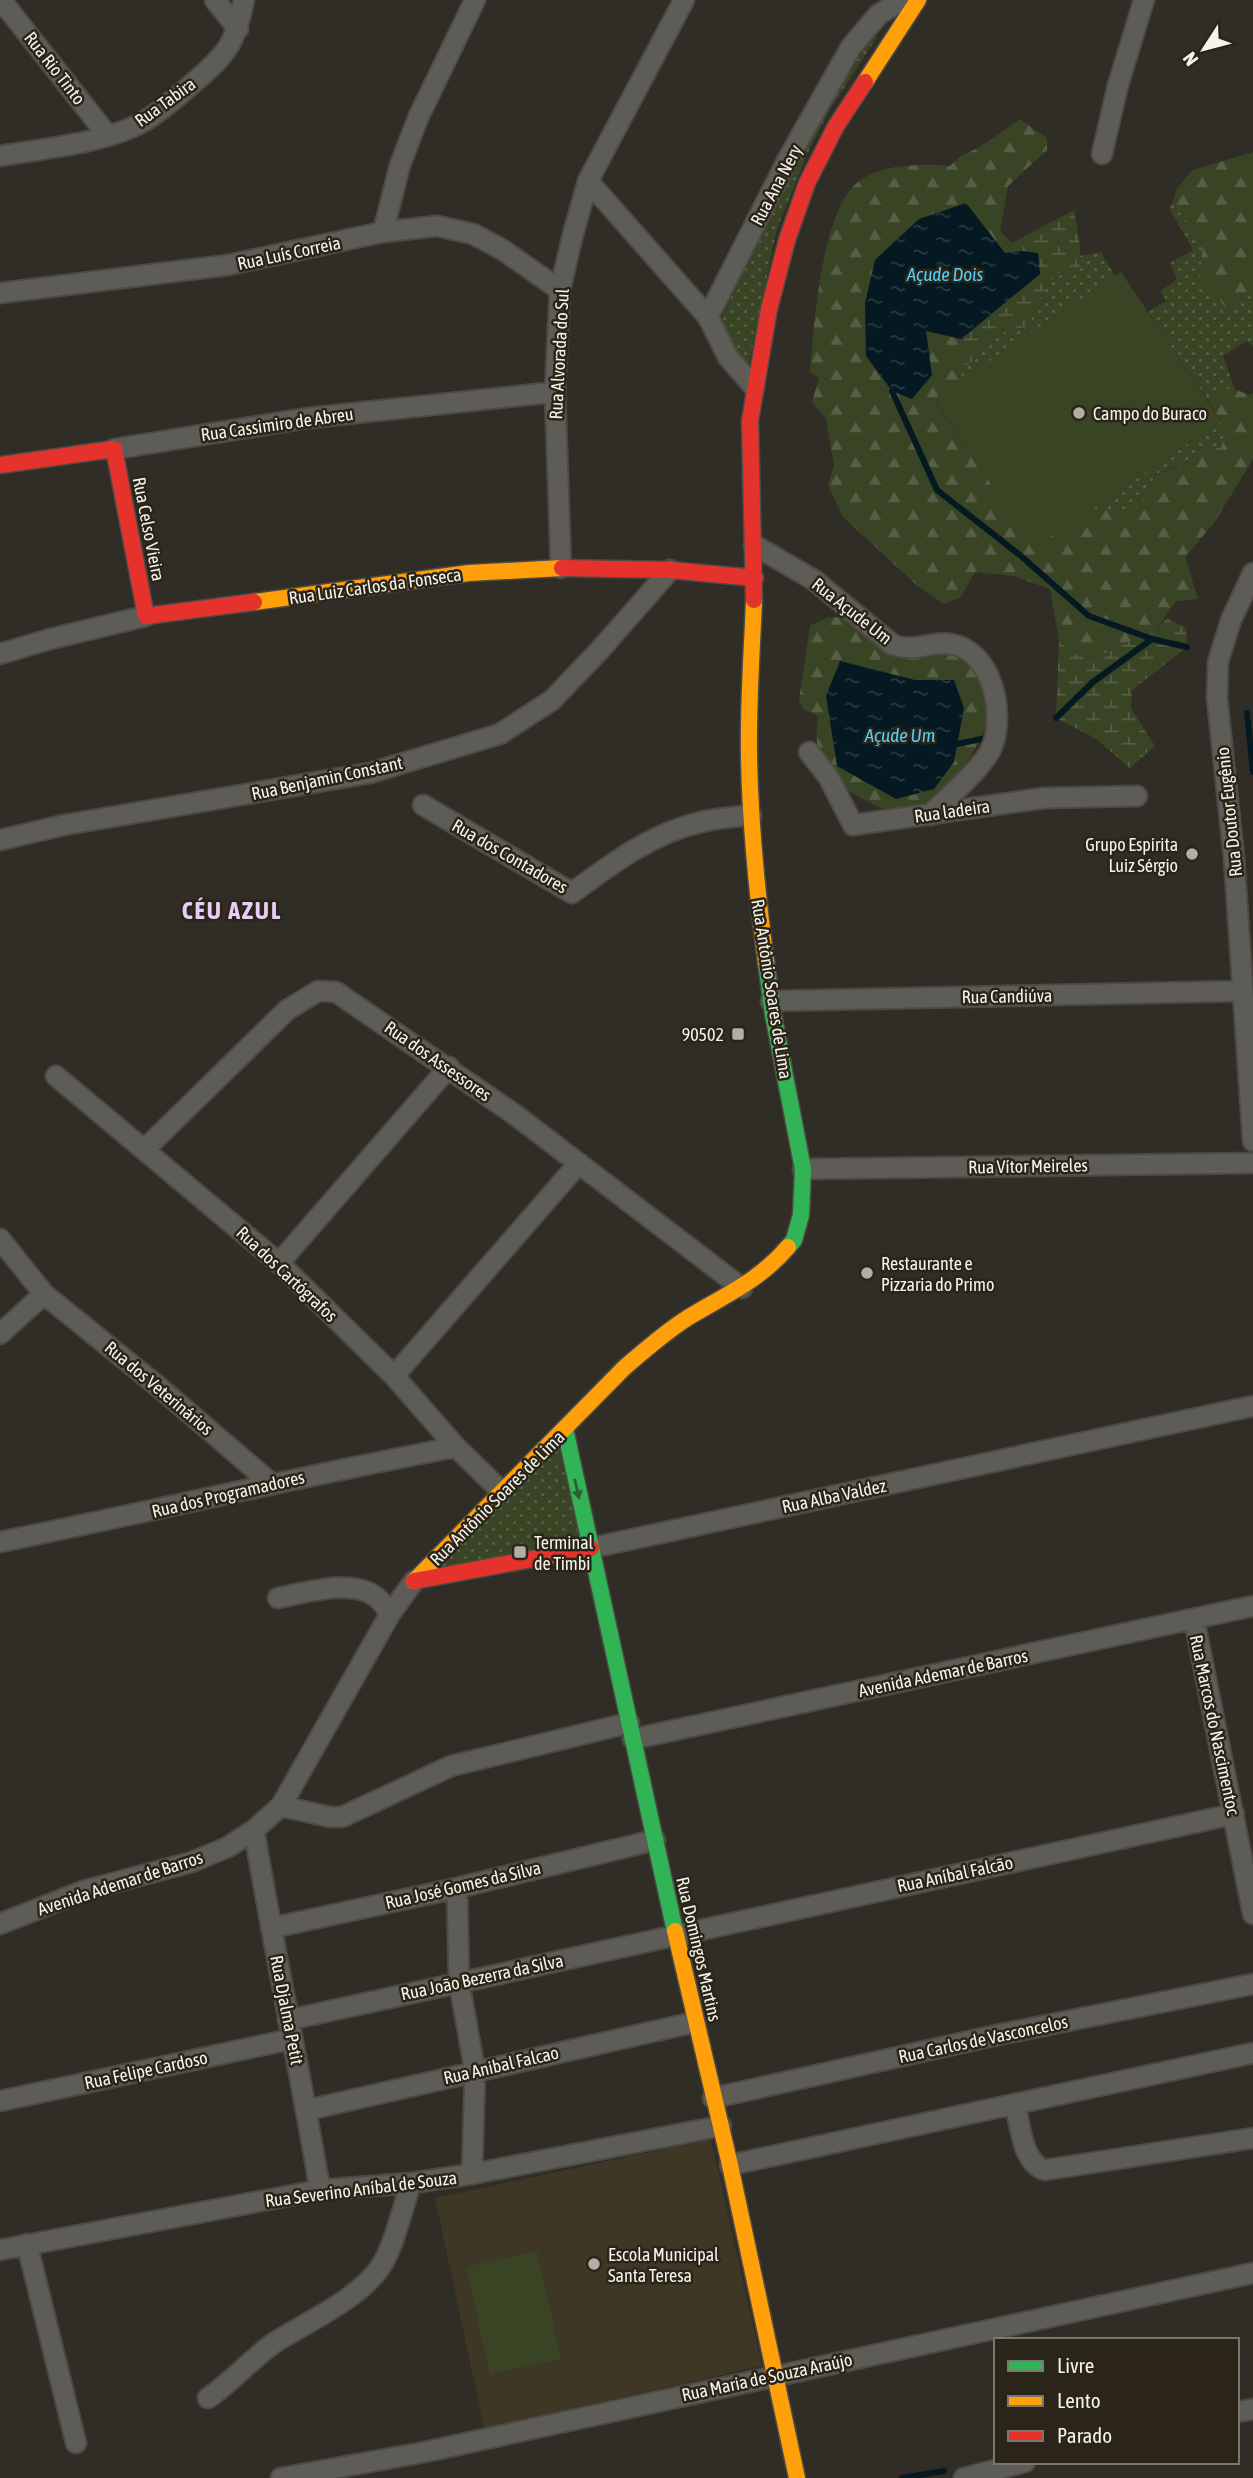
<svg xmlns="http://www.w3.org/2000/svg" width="1253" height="2478" viewBox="0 0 1253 2478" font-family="'Asap Condensed',sans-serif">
  <defs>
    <pattern id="grass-dots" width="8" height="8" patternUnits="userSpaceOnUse" patternTransform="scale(1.75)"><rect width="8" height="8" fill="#394425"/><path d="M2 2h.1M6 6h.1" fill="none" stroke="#565f45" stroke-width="1.8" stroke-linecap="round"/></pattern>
    <pattern id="forest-firs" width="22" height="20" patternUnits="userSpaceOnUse" patternTransform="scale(1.75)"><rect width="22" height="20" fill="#394425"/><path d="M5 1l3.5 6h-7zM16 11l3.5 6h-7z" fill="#565f45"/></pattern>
    <pattern id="wetland-marsh" width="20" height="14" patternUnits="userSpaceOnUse" patternTransform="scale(1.75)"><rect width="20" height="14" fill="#394425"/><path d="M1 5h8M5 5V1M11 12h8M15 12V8" fill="none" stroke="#565f45"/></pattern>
    <pattern id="water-ripples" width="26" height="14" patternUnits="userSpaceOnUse" patternTransform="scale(1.75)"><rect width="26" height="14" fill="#041921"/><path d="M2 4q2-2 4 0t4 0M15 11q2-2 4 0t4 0" fill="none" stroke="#293b41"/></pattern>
  </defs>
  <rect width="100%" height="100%" fill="#302d26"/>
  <!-- built -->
  <path fill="#3e3725" d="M711,2139L762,2366L484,2428L435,2198Z"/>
  <!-- grass -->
  <path fill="url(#grass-dots)" d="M873,33L877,37L829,111L808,152L776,232L747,375L719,323L792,169L863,42Z
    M1173,202L1203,244L1200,277L1226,308L1253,291V347L1247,341L1223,356L1235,389L1225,390L1211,405L1148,312L1166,301L1161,291L1177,279L1170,263L1193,250L1169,208Z
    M1101,252L1115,276L960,382L963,367L976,359L980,343L1007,331L1028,326C1036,309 1043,278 1062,271C1067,269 1074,270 1080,269V256Z
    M1221,421L1225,434L1221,448L1200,449L1190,461L1156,474L1144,501L1134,510L1087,512Z
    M565,1429L591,1548L414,1581Z"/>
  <!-- forest -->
  <path fill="url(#forest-firs)" d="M1020,119L1047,138V150L1008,186L1000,231L1012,243L1005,253L966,203L926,330L961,339L968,348L960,382L934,400L1034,547L1087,512L1134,509L1144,501L1156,475L1190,461L1200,449L1221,448C1227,428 1222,422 1211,405L1225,389H1235L1249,395L1253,393V459L1214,523L1185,557L1198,599L1176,601L1155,632L1118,646L1095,659L1070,653L1059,640L1050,589L1013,576L975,572L961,597L944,604L920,588L843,517L828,486L834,465L826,419L812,402L819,378L810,372C814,326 821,205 862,179C884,164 925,163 950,166L961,156L978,148Z
    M1253,152V291L1226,308L1200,277L1203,244L1173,202L1177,188L1193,170Z
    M826,618C832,618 841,616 847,619C868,629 879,652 903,657C922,662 940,645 959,658C971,665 986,681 989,694C996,728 957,784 930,801C925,805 917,807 911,809C907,810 904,813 901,813C885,813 850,793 839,783C818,763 814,744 818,716L803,709L799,700L810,626Z"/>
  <!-- wetland -->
  <path fill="url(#wetland-marsh)" d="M1074,210L1080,247V269L1071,274L1061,271C1043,284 1037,306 1029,326L1007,331L980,343L976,359L963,367L968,348L961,339L1040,274L1022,251L1005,253L1012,243Z
    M1167,618L1186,628L1187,647L1132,690L1131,708L1155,746L1130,768L1095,738L1056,718L1059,640L1070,653L1095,659L1118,646L1155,632Z"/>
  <!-- pitch -->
  <path fill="#394425" d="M1121,272L1221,421L1034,548L934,399Z
    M537,2251L561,2359L490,2374L466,2267Z"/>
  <!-- water -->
  <path fill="url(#water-ripples)" d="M966,203L1005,253L1022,251L1038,253L1040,274L961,339L926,331L932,375L912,399L892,391L866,356L865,303L875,260L919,219Z
    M840,661L915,680H954L964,708L954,762L934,789L896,799L837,766L826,696Z"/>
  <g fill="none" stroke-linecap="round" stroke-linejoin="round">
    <!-- stream -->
    <path stroke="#041921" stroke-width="6" d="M892,391L937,490L1021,556L1089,616L1152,639L1187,647
      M1247,713L1253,772
      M1056,718L1093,682L1152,639
      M957,744L986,738
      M902,2478L944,2471"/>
    <defs>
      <path id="street" d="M1,0L108,136
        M215,0L238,29
        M1102,154L1118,85L1144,0
        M0,156C42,149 104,143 141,123C159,113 177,97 192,84C227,54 235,45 244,0
        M588,181L708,317
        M383,232L400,165L418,118L475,0
        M0,293L228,265L383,232L437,226L473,234L503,250L560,290
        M754,387L728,357L708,317L789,157L851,47L878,15L894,5L909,0
        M114,449L308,418L555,392
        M754,545L814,580L893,645C916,653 930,641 951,644C993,651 1005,714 992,747C984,767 946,799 930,815
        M561,568L555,392L560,290L573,234L588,181L684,0
        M1253,573L1231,620L1218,662L1217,698L1234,858L1253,1141
        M0,654L50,639L146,616
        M809,752L829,778L853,825L1044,798L1137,796
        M423,805L572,893C611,864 652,833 701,822C717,818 734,817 751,815
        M0,840L64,825L370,773L500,734L552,700L599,651L670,570
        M771,1001L1243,991
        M56,1076L279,1263L394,1376L456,1447L501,1491
        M144,1150L287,1010L318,991L336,992L514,1114L742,1288
        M803,1169L1253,1163
        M0,1239L44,1294L160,1388L272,1484
        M279,1263L449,1067
        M0,1334L44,1294
        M394,1376L579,1163
        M0,1542C152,1511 303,1476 456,1447
        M591,1548L1253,1406
        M278,1598C304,1593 354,1578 376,1597C382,1601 386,1608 390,1614
        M1194,1619L1253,1914
        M633,1739L1253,1606
        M281,1806L390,1614L414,1581
        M254,1830C274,1950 300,2070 320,2190
        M457,1888L459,1982L475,2071L472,2174
        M0,1924L83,1891L192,1862L228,1847L254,1830L281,1806L330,1817H342L451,1766L629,1723
        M271,1928L457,1888L655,1840
        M288,2020L1234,1814
        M713,2098L997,2035L1253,1984
        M0,2101L292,2039
        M1015,2104C1020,2124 1022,2163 1045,2170L1253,2138
        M307,2110L695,2022
        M730,2165L1253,2053
        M27,2244L76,2443
        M0,2250L320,2190L411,2183L472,2174L721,2126
        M208,2398C232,2382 250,2360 274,2343C308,2321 354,2302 379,2269C393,2251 403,2206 411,2183
        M1237,2412L1253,2409
        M281,2478L425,2452L1253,2273
        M964,2478L1025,2462"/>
      <path id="fast" d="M766,962L773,1014L803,1169L801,1215L794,1240L788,1247
        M565,1429L675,1931"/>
      <path id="slow" d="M865,82L918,0
        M754,600C752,651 748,703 749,755C750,824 757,893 766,962
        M254,602L469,573L562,568
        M414,1581L624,1368C645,1350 665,1332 689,1317C725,1295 759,1281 788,1247
        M675,1931L730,2165L797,2478"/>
      <path id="jam" d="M0,465L114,449L146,616L254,602
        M562,568L670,570L755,578
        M754,600L750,421L769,309L787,240L807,183L836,126L865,82
        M414,1581L591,1548"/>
    </defs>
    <!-- street casing -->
    <use href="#street" stroke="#4c4a44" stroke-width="23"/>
    <!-- fast casing -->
    <use href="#fast" stroke="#4c4a44" stroke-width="19"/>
    <!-- slow casing -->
    <use href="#slow" stroke="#4c4a44" stroke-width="19"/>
    <!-- jam casing -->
    <use href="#jam" stroke="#4c4a44" stroke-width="19"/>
    <!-- street -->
    <use href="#street" stroke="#5e5c57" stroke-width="19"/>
    <!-- fast -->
    <use href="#fast" stroke="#30b455" stroke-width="16"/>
    <!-- slow -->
    <use href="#slow" stroke="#ff9f0a" stroke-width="16"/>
    <!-- jam -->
    <use href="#jam" stroke="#e5322d" stroke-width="16"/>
  </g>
  <!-- one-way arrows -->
  <defs><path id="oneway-solid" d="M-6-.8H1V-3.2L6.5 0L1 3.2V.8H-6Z" transform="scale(1.75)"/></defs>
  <use fill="#2c5e30" href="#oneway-solid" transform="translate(577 1489) rotate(77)"/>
  <!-- markers -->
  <g fill="#b1aea6" stroke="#2a2518" stroke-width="2.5">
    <circle cx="1079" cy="413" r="7"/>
    <circle cx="1192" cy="854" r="7"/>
    <rect x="731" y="1027" width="14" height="14" rx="3.5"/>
    <circle cx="867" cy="1273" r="7"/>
    <rect x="513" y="1545" width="14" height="14" rx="3.5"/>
    <circle cx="594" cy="2264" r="7"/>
  </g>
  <g text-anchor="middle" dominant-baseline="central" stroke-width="5" stroke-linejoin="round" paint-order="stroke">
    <!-- street labels -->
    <g font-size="18" fill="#f6f3eb" stroke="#2a2518">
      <text transform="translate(55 68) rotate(52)">Rua Rio Tinto</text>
      <text transform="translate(165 102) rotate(-36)">Rua Tabira</text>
      <text transform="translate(776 185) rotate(-62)">Rua Ana Nery</text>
      <text transform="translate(289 253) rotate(-12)">Rua Luís Correia</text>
      <text transform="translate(559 354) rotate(-87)">Rua Alvorada do Sul</text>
      <text transform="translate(277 424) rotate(-8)">Rua Cassimiro de Abreu</text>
      <text transform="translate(149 529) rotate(79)">Rua Celso Vieira</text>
      <text transform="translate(375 586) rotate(-8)">Rua Luiz Carlos da Fonseca</text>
      <text transform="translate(852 611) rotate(38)">Rua Açude Um</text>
      <text transform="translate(327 778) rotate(-12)">Rua Benjamin Constant</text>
      <text transform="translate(952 811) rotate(-8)">Rua ladeira</text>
      <text transform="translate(1229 812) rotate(-96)">Rua Doutor Eugênio</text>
      <text transform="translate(510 856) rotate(30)">Rua dos Contadores</text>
      <text transform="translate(772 989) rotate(81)">Rua Antônio Soares de Lima</text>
      <text transform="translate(1007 996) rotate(-1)">Rua Candiúva</text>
      <text transform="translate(438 1061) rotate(35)">Rua dos Assessores</text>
      <text transform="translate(1028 1166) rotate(-1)">Rua Vítor Meireles</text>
      <text transform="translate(287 1274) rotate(43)">Rua dos Cartógrafos</text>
      <text transform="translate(159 1388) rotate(40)">Rua dos Veterinários</text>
      <text transform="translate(228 1494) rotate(-13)">Rua dos Programadores</text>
      <text transform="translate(834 1496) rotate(-12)">Rua Alba Valdez</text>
      <text transform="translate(497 1498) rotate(-45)">Rua Antônio Soares de Lima</text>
      <text transform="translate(943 1673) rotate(-12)">Avenida Ademar de Barros</text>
      <text transform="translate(1215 1725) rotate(78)">Rua Marcos do Nascimentoc</text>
      <text transform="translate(955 1874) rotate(-12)">Rua Aníbal Falcão</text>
      <text transform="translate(120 1883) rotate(-18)">Avenida Ademar de Barros</text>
      <text transform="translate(463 1885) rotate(-13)">Rua José Gomes da Silva</text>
      <text transform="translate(699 1949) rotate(77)">Rua Domingos Martins</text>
      <text transform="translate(482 1977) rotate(-12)">Rua João Bezerra da Silva</text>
      <text transform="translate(287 2010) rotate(79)">Rua Djalma Petit</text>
      <text transform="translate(983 2039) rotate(-12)">Rua Carlos de Vasconcelos</text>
      <text transform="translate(501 2065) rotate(-13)">Rua Anibal Falcao</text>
      <text transform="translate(146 2070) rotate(-12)">Rua Felipe Cardoso</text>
      <text transform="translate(361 2189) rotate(-7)">Rua Severino Aníbal de Souza</text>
      <text transform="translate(767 2377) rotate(-12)">Rua Maria de Souza Araújo</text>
    </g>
    <!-- poi labels -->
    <g font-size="18" fill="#f6f3eb" stroke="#2a2518" text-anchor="start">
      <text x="1093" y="413">Campo do Buraco</text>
      <text x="1178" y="844" text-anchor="end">Grupo Espírita<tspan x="1178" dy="21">Luiz Sérgio</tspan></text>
      <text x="724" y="1034" text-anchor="end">90502</text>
      <text x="881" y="1263">Restaurante e<tspan x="881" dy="21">Pizzaria do Primo</tspan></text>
      <text x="534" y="1542">Terminal<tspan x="534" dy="21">de Timbi</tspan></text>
      <text x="608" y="2254">Escola Municipal<tspan x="608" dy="21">Santa Teresa</tspan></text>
    </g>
    <!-- water labels -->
    <g font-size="19" font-style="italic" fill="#56cefc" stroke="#2a2518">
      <text x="945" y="274">Açude Dois</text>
      <text x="900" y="735">Açude Um</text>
    </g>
    <!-- district labels -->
    <g font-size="24" font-weight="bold" letter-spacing="2" fill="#e7cef6" stroke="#2a2518">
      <text x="232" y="910">CÉU AZUL</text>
    </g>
  </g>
  <!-- legend -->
  <rect x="994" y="2338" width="245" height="126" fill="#2a2518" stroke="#7c776c" stroke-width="2"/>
  <rect x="1008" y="2361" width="35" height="10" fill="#30b455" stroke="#7c776c" stroke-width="2"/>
  <text x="1057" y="2373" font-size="21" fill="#f6f3eb">Livre</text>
  <rect x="1008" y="2396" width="35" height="10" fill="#ff9f0a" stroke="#7c776c" stroke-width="2"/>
  <text x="1057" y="2408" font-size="21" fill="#f6f3eb">Lento</text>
  <rect x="1008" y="2431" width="35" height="10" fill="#e5322d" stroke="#7c776c" stroke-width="2"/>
  <text x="1057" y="2443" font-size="21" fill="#f6f3eb">Parado</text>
  <!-- north arrow -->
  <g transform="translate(1204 49) rotate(234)" stroke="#2a2518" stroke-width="5" paint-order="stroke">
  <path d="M0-5L12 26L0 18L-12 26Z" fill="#f6f3eb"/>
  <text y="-10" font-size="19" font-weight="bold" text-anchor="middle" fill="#f6f3eb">N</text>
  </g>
</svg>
